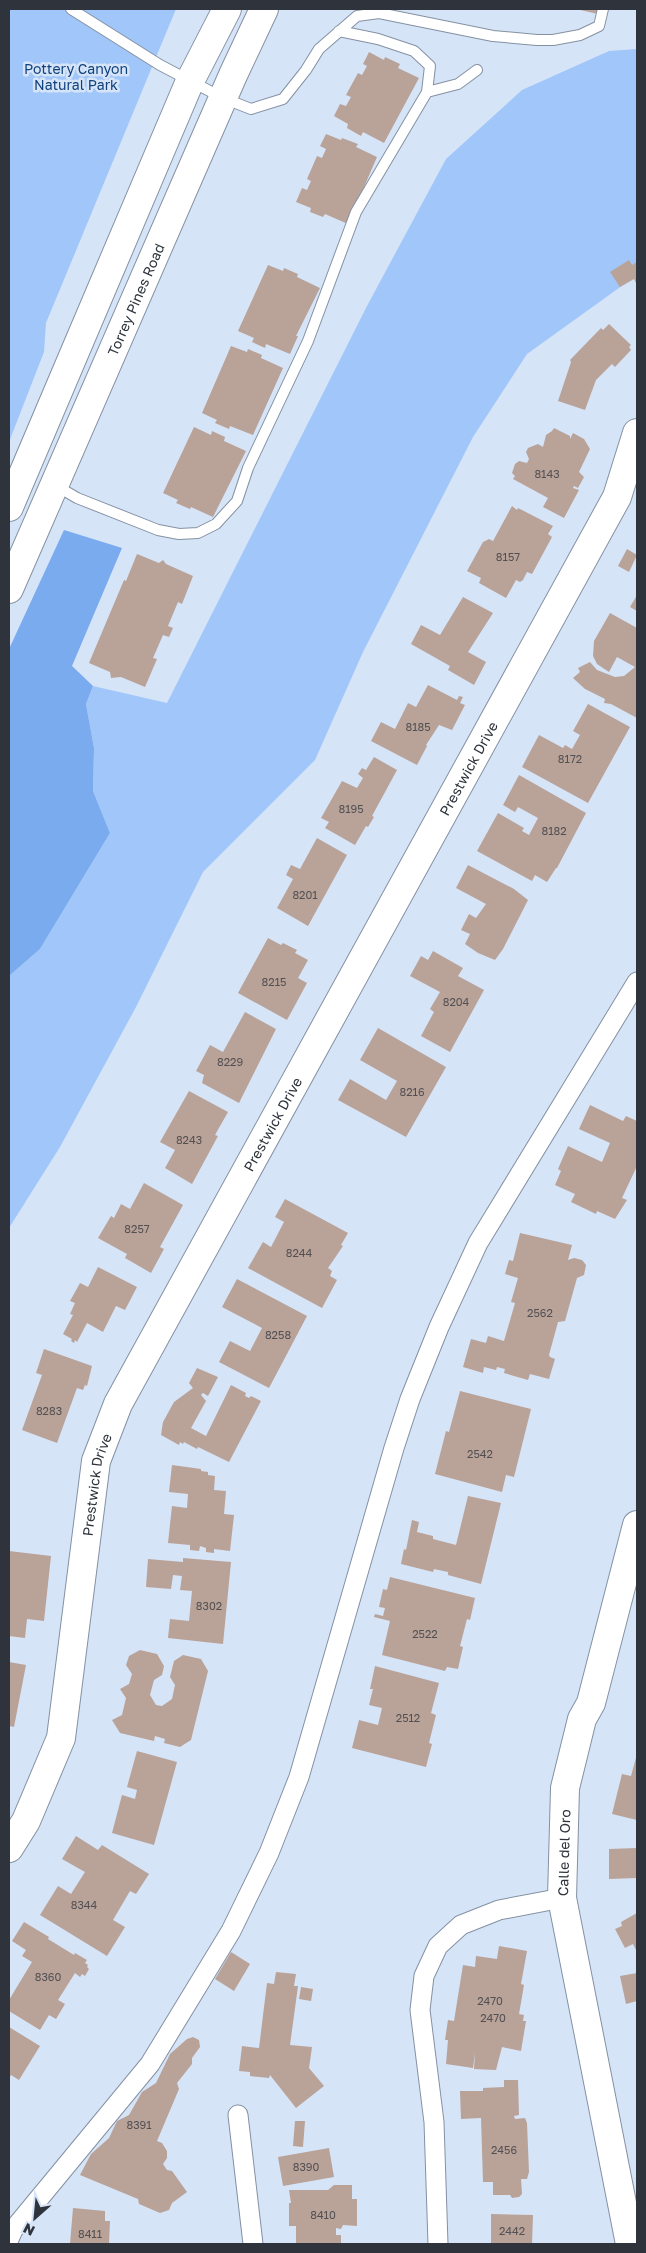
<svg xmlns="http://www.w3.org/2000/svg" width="646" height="2253" viewBox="0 0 646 2253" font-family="'Golos Text',sans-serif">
  <rect width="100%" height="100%" fill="#d6e4f8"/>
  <!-- green -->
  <path fill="#a1c6f9" d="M9,9H176L46,323L44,352L9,442Z
    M637,49V275L527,354L473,437L363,652L315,760L203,872L136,1007L60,1147L9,1228V976L40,949L110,833L93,791L94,748L86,704L93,686L167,703L367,306L446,159L522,90L609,51Z"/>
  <!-- forest -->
  <path fill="#79abee" d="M64,530L122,548L72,666L93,686L86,704L94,748L93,791L110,833L40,949L9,976V649Z"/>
  <!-- building -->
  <path fill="#b9a298" d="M576,9H599L598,14Z
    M369,52L384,60L385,57L400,64L398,68L419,78L384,143L363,132L361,136L347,128L348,124L334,116L340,104L346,106L351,97L346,95L358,73L362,75L367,66L363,64Z
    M326,134L341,140L342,138L358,144L356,147L377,157L348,224L325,214L323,217L310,212L311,208L296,202L302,188L307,190L311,181L307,179L317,156L322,158L326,149L320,146Z
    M629,260L632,265L637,262V285L634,279L620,287L610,272Z
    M268,265L283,271L284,268L298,274L297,277L320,288L296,336H298L290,354L266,344L265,348L252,342L254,338L238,331Z
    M609,324L631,345L629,347L631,350L615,367L612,364L596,380L585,410L558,401L571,362L570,360L601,328L603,330Z
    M231,346L247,352L248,349L262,355L261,358L283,368L253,435L230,426L229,429L215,423L217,420L202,413Z
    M194,427L211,435L212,431L225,437L224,441L246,451L213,517L191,507L190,509L176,503L178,500L163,493Z
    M554,428L570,436V439L573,433L584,439L590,449L579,472L584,477L578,488L574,486L573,488L579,490L564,518L543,507L548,498L513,479L515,476L512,473L515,464L519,461L527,463L529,459L526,452L528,448L538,444L543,447L546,435L552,431Z
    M512,506L517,510L518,508L553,526L548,534L552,537L532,574L527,572L523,580L520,582L516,580L506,598L479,583L481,578L467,571L483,542L489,539L493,541Z
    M627,549L637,555L629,572L618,566Z
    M137,554L159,563L163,560L166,564L193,576L182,604L178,602L168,626L173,628L169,637L163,635L153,658L157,659L145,687L121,677L111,678L110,672L89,663L124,580L126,581Z
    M637,595V611L630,607Z
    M463,597L493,613L468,652L486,662L474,685L448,670L450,666L411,644L421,625L440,635Z
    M610,613L637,628V718L611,704L604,703L605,699L585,689L573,678L580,672L578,668L590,662L597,670L615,677L624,676L635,667L617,657L609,672L597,664L593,656L594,641Z
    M428,685L457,700L459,696L463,697L460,703L465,705L452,730L439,725L426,745L427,746L417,765L371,741L381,722L395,729L408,703L416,707Z
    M588,704L630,727L588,803L522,767L539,735L563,748L565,745L572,749L580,735L573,731Z
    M374,757L397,770L372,816L374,817L368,827L366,826L355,845L325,828L329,822L321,818L342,781L357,788L363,778L358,774L362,768L366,770Z
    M519,775L586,813L557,868H556L547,882L535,875L532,881L477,851L498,813L524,828L522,831L529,835L538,818L518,807L515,812L503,805Z
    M317,838L347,855L308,926L277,908L293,879L286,875L291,865L300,869Z
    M468,865L514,889L528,900L503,949L495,960L478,953L465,944L470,934L461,930L469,914L476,918L486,904L456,888Z
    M268,938L281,945L283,943L297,950L295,953L308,960L298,978L307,983L287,1020L238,993Z
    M433,951L463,968L458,976L484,990L450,1052L421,1036L434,1012L430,1009L440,992L410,976L421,956L428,960Z
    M245,1012L276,1029L239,1103L202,1083L204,1075L196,1071L210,1045L223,1052Z
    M378,1028L446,1067L406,1137L338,1100L350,1079L386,1100L397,1081L360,1060Z
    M189,1091L228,1112L215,1135L218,1136L192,1184L165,1168L175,1150L160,1142Z
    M590,1105L623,1121L626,1116L637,1121V1166L622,1198L627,1200L615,1219L597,1211L596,1214L571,1202L575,1194L555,1185L561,1171L558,1169L568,1146L602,1162L610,1143L579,1129Z
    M144,1183L183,1205L160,1247L164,1249L151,1273L125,1258L127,1254L98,1238L111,1216L114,1218L121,1204L130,1209Z
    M285,1199L348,1233L341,1245L343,1246L328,1268L332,1271L330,1276L337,1280L322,1308L248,1268L263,1242L271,1247L284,1222L275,1217Z
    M520,1233L572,1245L568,1260L574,1258L582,1260L586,1265L584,1275L577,1278L565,1321L558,1322L549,1355L550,1357L555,1359L549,1379L530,1374L528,1380L504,1373L505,1369L497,1367L496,1370L484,1367L483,1373L463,1367L471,1339L486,1343L488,1336L504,1341L515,1303L511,1302L518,1278L505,1274L509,1260L513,1261Z
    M98,1267L137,1287L125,1310L116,1306L103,1332L87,1323L77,1342L75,1340L74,1343L71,1341L72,1339L63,1334L73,1315L70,1314L75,1303L70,1301L80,1283L88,1287Z
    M237,1279L307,1316L269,1388L219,1362L230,1341L250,1351L262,1328L222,1307Z
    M44,1349L92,1366L87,1386L85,1385L83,1390L77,1388L57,1443L22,1430L42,1375L36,1373Z
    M197,1368L218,1377L208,1396L203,1393L201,1395L206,1401L191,1428L206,1436L231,1385L246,1393L245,1396L249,1398L251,1396L261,1401L229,1462L198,1447L197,1449L184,1442L183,1444L180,1442L179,1445L161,1435L163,1422L174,1402L193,1388L189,1383Z
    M460,1391L531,1409L514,1477L506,1475L502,1492L435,1474L446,1431L449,1432Z
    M172,1465L201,1469V1471L208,1472V1475L215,1476L214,1490L226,1491L224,1514L234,1515L230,1551L214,1549V1553L206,1552V1548L200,1546L199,1551L190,1550V1545L168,1543L172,1506L187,1508L188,1494L169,1492Z
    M468,1496L501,1503L481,1584L448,1575V1572L434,1569L433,1572L401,1564L404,1549L406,1550L412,1520L419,1522L417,1532L433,1536V1539L456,1545Z
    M9,1551L51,1556L44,1621L27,1619L25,1638L9,1636Z
    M183,1558L231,1562L223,1644L168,1638L170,1619L189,1621L192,1591L180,1590L182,1576L173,1575L171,1589L146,1587L148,1559L183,1562Z
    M390,1577L475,1598L470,1620L467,1619L460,1646L463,1647L458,1669L447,1667L445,1671L382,1655L390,1621L374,1617L375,1614L383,1616L385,1608L379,1607L383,1589L387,1590Z
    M140,1650L157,1654L164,1666L162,1675L154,1680L150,1695L156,1705L162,1706L172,1699L175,1685L170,1677L174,1661L183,1655L201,1659L208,1671L191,1740L180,1747L164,1743L165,1739L155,1736L154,1741L120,1733L112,1720L122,1715L126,1698L120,1689L129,1684L132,1674L126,1665L129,1656Z
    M9,1662L26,1665L14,1727L9,1726Z
    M375,1666L439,1683L431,1713L436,1715L429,1743L432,1744L426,1767L352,1748L359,1720L378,1725L382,1708L369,1705L373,1689H370Z
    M137,1751L177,1762L154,1845L112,1833L122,1795L135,1799L137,1790L127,1787Z
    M637,1754V1820L612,1814L622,1774L631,1776Z
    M76,1836L98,1850L102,1845L149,1874L136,1894L130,1891L113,1920L125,1927L107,1956L40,1915L58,1886L71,1894L85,1872L62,1859Z
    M637,1848V1878L609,1879V1849Z
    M637,1913V1952L633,1944L625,1948L615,1929L622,1926L621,1922Z
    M24,1922L49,1937L48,1939L74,1955L75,1953L87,1960L85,1963L88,1965L87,1967L89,1969L85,1976L82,1974L80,1977L75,1973L58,2000L65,2004L56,2019L49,2015L40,2030L9,2011V2000L32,1962L22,1956L26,1950L12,1941Z
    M499,1946L527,1951L521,1984L524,1985L519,2014L524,2015L523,2021H526L521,2051L502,2047L496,2070L474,2069L475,2053L473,2068L446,2064L448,2040H445L448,2020L454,2021L463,1965L475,1967L476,1956L497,1959Z
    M231,1952L250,1964L234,1991L215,1979Z
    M276,1972L296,1974L294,1986H298L290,2045L312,2047L309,2068L324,2086L296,2108L270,2075L269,2078L250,2076V2072L239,2071L242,2046L259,2048L267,1983L274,1984Z
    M637,1973V2001L626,2004L620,1976Z
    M301,1987L313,1989L311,2001L299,1999Z
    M9,2027L40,2046L19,2080L11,2075L9,2078Z
    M193,2037L199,2040L200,2047L192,2058V2064L177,2083L179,2089L157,2141L162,2143L167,2151V2158L163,2164L167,2170L172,2171L187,2192L172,2203L169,2210L160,2213L139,2204L138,2199L80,2175L91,2154L109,2138L117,2121L129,2115L142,2092L156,2083L170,2054L187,2039Z
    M504,2080H518L519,2115L514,2116L515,2119L525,2118L527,2123L529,2172L527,2179H521L522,2194L519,2197L512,2198L510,2195H493V2182H483L481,2118L461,2119L460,2091H483V2088L504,2087Z
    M295,2121H305L303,2147L293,2146Z
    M329,2148L334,2177L283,2186L278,2157Z
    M334,2185H352V2199H357V2226L343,2225L341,2229L336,2228V2235H341V2244H296V2226H289V2203H291L289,2190H328Z
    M73,2208L105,2211V2221H110L109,2244H70Z
    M491,2214L533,2215L532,2244H491Z"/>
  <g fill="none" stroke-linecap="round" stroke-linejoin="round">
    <defs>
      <path id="lane" d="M71,9L160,65L223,98L251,109L283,99L306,70L319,49L357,16L379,13L493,36L537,40H553L580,35L599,26L603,9
        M339,31L378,39L414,51L430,66L427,92
        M55,485L77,498L158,530L179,534L198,533L216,524L237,501L248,468L308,341L356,212L427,92L458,84L477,70"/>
      <path id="street" d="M238,2115L253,2244
        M9,2239L13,2230L150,2064L231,1931L269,1853L299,1777L394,1448L410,1399L439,1327L478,1243L637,982
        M438,2244L434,2122L420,2010L424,1976L438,1946L461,1925L499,1910L562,1898"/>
      <g id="secondary">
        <path id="s1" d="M9,1848L26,1821L61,1738L96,1461L118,1404L617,497L637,433"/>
        <path id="s2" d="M630,2244L562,1898L565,1788L582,1719L591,1703L637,1525"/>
      </g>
      <g id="primary">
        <path d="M9,507L190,81L227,9"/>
        <path id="s3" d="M9,589L233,75L264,9"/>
      </g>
    </defs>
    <!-- lane casing -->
    <use href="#lane" stroke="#8491a3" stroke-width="12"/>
    <!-- street casing -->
    <use href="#street" stroke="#8491a3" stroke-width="21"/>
    <!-- secondary casing -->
    <use href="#secondary" stroke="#8491a3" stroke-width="30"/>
    <!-- primary casing -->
    <use href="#primary" stroke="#8491a3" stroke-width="30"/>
    <!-- lane -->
    <use href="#lane" stroke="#fff" stroke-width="10"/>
    <!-- street -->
    <use href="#street" stroke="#fff" stroke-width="19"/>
    <!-- secondary -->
    <use href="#secondary" stroke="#fff" stroke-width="28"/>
    <!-- primary -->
    <use href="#primary" stroke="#fff" stroke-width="28"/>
  </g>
  <g text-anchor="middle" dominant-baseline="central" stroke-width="5" stroke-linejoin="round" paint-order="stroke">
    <!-- number labels -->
    <g font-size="11" fill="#525053">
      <text x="547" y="473">8143</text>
      <text x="508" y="556">8157</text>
      <text x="418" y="726">8185</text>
      <text x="570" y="758">8172</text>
      <text x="351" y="808">8195</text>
      <text x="554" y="830">8182</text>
      <text x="305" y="894">8201</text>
      <text x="274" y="981">8215</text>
      <text x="456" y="1001">8204</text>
      <text x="230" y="1061">8229</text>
      <text x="412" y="1091">8216</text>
      <text x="189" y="1139">8243</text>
      <text x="137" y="1228">8257</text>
      <text x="299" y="1252">8244</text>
      <text x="540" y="1312">2562</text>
      <text x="278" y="1334">8258</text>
      <text x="49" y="1410">8283</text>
      <text x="480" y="1453">2542</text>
      <text x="209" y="1605">8302</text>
      <text x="425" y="1633">2522</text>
      <text x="408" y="1717">2512</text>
      <text x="84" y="1904">8344</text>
      <text x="48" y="1976">8360</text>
      <text x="490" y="2000">2470</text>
      <text x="493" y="2017">2470</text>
      <text x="139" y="2124">8391</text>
      <text x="504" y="2149">2456</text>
      <text x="306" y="2166">8390</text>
      <text x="323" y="2214">8410</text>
      <text x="512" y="2230">2442</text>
      <text x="90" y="2233">8411</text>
    </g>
    <!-- park labels -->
    <g font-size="14" fill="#10417d" stroke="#d6e4f8">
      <text x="76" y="68">Pottery Canyon<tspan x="76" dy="16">Natural Park</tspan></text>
    </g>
    <!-- street labels -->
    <g font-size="14" fill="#2f343c" stroke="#d6e4f8">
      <text stroke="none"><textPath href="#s3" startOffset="316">Torrey Pines Road</textPath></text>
      <text stroke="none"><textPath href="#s1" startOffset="1188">Prestwick Drive</textPath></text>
      <text stroke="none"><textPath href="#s1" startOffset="782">Prestwick Drive</textPath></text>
      <text stroke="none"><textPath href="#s1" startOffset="378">Prestwick Drive</textPath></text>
      <text stroke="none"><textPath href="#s2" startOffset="398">Calle del Oro</textPath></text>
    </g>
  </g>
  <!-- border -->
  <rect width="646" height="2253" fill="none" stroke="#2f343c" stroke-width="20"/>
  <!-- north arrow -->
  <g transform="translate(35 2218) rotate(207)" stroke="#d6e4f8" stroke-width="4" paint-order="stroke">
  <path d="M0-4L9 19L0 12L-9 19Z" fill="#2f343c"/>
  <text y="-8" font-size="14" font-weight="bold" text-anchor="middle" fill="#2f343c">N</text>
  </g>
</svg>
